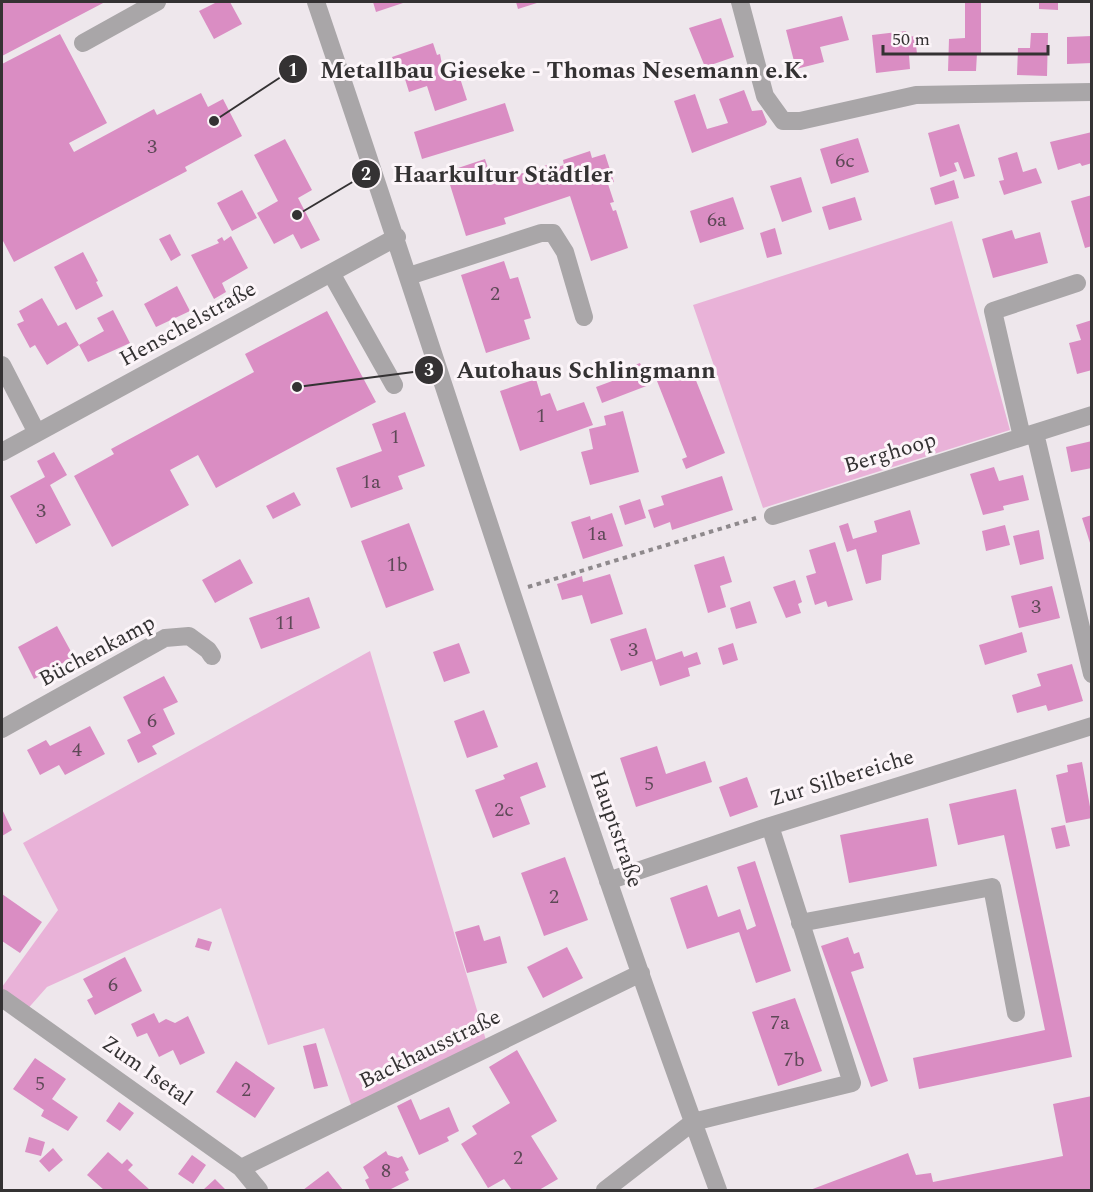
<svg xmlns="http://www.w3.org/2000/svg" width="1093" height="1192" viewBox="0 0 1093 1192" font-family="Spectral,serif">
  <rect width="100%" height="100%" fill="#eee7ec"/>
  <!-- green -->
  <path fill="#e9b2d8" d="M952,221L1010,430L763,508L693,305Z
    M370,651L488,1047L354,1113L324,1028L268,1045L221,908L47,987L24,1013L2,998V987L58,910L23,843Z"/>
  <!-- building -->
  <path fill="#da8dc3" d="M2,2H105L2,56Z
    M217,2H230L242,24L214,39L199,11Z
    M373,2H406L376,12Z
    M516,2H540L518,9Z
    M965,2H981V53H977L976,71H948L949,39L965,38Z
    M1039,2H1058V10L1039,9Z
    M842,16L849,40L820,47L824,62L796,69L786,30Z
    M721,18L734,57L705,67L689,28Z
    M906,31L907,37L915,36L917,54L909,55L910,69L876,73L872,35Z
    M1031,33H1048L1047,76L1017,75L1018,48H1030Z
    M60,34L107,123L69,143L74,152L154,109L157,115L201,93L208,107L223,99L242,136L185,167L187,171L14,262L2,239V64Z
    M1092,36V63L1067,64V37Z
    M433,43L437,55L440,54L445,80L459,75L467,100L435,111L427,86L409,92L405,79L400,80L392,57Z
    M744,90L752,111L762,110L767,122L765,125L692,153L674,101L695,94L707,129L728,123L719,99Z
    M505,103L514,131L422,159L414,132Z
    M959,124L975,176L964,179L958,162L954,163L957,171L940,177L928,133Z
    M1092,132V163L1082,166L1080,163L1058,170L1050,142Z
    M858,138L869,172L831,184L820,149Z
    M285,139L312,190L298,198L320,240L301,249L293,234L274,244L257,213L278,201L254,155Z
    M590,151L592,158L605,154L614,182L608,184L614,202L610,203L613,211L616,210L628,248L591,261L570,196L504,218L506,224L466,236L446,172L485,159L490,174L484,176L487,185L547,165L548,170L564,165L563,160Z
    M1017,152L1023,172L1036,168L1042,183L1004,195L999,181L1004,180L998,158Z
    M801,177L812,212L782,222L770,186Z
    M954,180L959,198L935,205L930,188Z
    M242,190L257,218L232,231L217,203Z
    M1092,195V246L1085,248L1071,201Z
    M733,197L744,229L700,243L690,211Z
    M855,197L862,220L829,230L822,207Z
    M775,228L782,254L767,258L760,233Z
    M1012,230L1015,239L1040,232L1048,263L993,278L982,239Z
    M170,234L181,255L171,261L159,239Z
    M231,236L248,268L222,283L226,292L214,299L191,255L219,243L217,240L222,237L224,241Z
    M83,252L98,281L96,282L103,296L76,310L54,267Z
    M504,261L510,279L518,277L531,318L524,320L530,339L486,353L461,275Z
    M177,286L190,311L156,327L144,304Z
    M42,298L58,326L66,322L79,345L47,365L35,345L30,348L17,324L24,321L19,311Z
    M113,310L130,343L88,362L79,345L104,331L97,318Z
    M327,311L376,402L216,488L198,455L170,470L189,505L112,547L74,476L114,454L111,449L254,372L245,354Z
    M1092,320V370L1077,374L1069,343L1081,340L1076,325Z
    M640,363L649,385L602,403L596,387L623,377L621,370Z
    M691,368L725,453L686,469L682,459L687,457L657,381Z
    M536,379L541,396L550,393L557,411L584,402L593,425L520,451L500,391Z
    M623,411L639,472L590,485L581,452L593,449L589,429L606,425L604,416Z
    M405,412L425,466L398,476L403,489L351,508L336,468L382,451L372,424Z
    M1092,441V468L1071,472L1066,447Z
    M54,452L67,475L50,485L71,525L36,544L10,496L45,477L37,461Z
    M994,467L999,481L1023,475L1029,500L1003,506L1004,510L983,515L970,474Z
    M722,476L733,510L672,530L670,522L654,528L648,510L664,505L661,496Z
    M294,492L301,505L273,519L266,506Z
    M640,499L646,518L625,525L619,506Z
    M910,510L920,544L882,555L881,580L866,584L856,549L847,552L839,526L848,523L853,539L877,532L874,521Z
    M612,513L623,546L583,559L571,522L590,516L591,520Z
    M1092,515V546H1091L1082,518Z
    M409,523L434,590L386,608L361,541Z
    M1005,525L1010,545L986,551L982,531Z
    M1039,530L1044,559L1020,565L1013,536Z
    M835,542L853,600L828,607L826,601L815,605L806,576L816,573L809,550Z
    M724,556L732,582L720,586L726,607L708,613L694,565Z
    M240,559L253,583L215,603L202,580Z
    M610,574L623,614L591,624L582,595L562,600L557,584L582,576L583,582Z
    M795,580L802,602L798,604L801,613L786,618L773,587Z
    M1052,586L1060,618L1019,628L1011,596Z
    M309,597L320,628L261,649L249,618Z
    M750,601L757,623L736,629L730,608Z
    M57,626L74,657L34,679L18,647Z
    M646,628L656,660L682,651L684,657L697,652L701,664L688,668L690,676L660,686L652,661L621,671L610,639Z
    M1022,632L1027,652L985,665L979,645Z
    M459,643L470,673L444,682L433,652Z
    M733,643L738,660L723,665L718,648Z
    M1072,664L1083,701L1048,711L1046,705L1017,713L1012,695L1041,686L1037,674Z
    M164,676L178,702L163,709L175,734L152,746L157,754L138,763L127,740L141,733L123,697Z
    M484,710L498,747L467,758L454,721Z
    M90,726L105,754L65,775L59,765L40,775L27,750L46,740L50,746Z
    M657,746L666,774L705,761L712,782L636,807L620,758Z
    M537,762L546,787L520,797L530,824L493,838L475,790L505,779L503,775Z
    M1082,762L1092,818L1066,823L1056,775L1068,772L1067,765Z
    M747,777L758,807L730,817L719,787Z
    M1016,789L1072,1057L919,1089L913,1058L1045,1030L1004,835L958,845L949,804Z
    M2,809L12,830L2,836Z
    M928,818L937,866L849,883L840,835Z
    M1065,825L1070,846L1056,849L1051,828Z
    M565,857L588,920L544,936L521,873Z
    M755,861L791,971L756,983L739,932L687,949L670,898L707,885L718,917L740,909L747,930L756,926L737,867Z
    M2,894L42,922L20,953L2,941Z
    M479,925L484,941L500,936L507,963L467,973L455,932Z
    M848,937L854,954L859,952L864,968L851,972L888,1081L871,1087L821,946Z
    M198,938L212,942L209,951L195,947Z
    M567,947L583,978L543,998L527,967Z
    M125,957L142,991L95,1015L87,1000L93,997L83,979Z
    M795,998L822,1071L778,1086L752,1012Z
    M154,1013L159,1023L166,1019L175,1023L188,1016L205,1053L180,1065L173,1050L159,1057L147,1033L137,1037L131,1024Z
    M316,1043L328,1086L314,1089L303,1046Z
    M517,1050L557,1121L531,1136L558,1179L539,1190H512L504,1179L488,1188L461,1144L477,1134L472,1126L510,1103L489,1067Z
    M35,1058L66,1079L52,1099L78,1117L68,1131L41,1116L44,1110L13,1089Z
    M236,1061L275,1088L255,1118L216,1092Z
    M1092,1096V1190H810L908,1153L916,1175L931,1173L933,1182L1063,1156L1053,1104Z
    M411,1099L420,1120L449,1107L459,1131L447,1137L449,1141L419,1155L397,1106Z
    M119,1102L134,1113L120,1131L106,1121Z
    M29,1137L45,1142L41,1156L25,1152Z
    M53,1148L63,1160L49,1172L39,1161Z
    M386,1151L388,1155L398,1158L402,1156L409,1170L405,1172L409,1180L389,1190H370L365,1180L369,1178L363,1167Z
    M108,1152L122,1164L127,1159L133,1165L128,1170L150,1190H104L87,1175Z
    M192,1155L206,1165L193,1184L178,1174Z
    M328,1171L343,1190H303Z
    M215,1179L226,1190H203Z"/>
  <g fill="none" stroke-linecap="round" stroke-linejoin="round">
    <!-- path -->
    <path stroke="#8e898c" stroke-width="4" stroke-dasharray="4.5 4.5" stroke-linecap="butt" d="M528,587L756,518"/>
    <!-- minor -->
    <path stroke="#a9a6a8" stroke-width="18" d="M316,2C451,398 573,798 718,1190
      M740,2L765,96L783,121H800L916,95L1092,92
      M83,43L157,2
      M331,273L394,385
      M409,276L541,233H553L565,252L584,317
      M2,365L37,433
      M1035,433L1092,674
      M1022,437L993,311L1077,283
      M2,452L397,237
      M773,516L1092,415
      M2,729L165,638L189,636L208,650L212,656
      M608,881L770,826L1092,726
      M800,923L992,887L1016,1013
      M2,998L241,1168L259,1190
      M241,1168L641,973
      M605,1190L693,1122L852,1083L770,826"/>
  </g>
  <g text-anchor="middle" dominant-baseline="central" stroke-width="6" stroke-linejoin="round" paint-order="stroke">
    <!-- number labels -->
    <g font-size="20" fill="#5e4957">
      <text x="152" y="147">3</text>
      <text x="845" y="161">6c</text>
      <text x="717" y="220">6a</text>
      <text x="495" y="294">2</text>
      <text x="541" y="416">1</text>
      <text x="395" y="437">1</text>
      <text x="371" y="482">1a</text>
      <text x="41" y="511">3</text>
      <text x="597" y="534">1a</text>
      <text x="397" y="565">1b</text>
      <text x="1036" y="607">3</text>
      <text x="285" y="623">11</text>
      <text x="633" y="650">3</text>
      <text x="152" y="721">6</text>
      <text x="77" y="750">4</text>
      <text x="649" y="784">5</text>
      <text x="504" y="810">2c</text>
      <text x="554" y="897">2</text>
      <text x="113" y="985">6</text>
      <text x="780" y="1023">7a</text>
      <text x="794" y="1060">7b</text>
      <text x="40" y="1084">5</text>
      <text x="246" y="1090">2</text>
      <text x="518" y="1158">2</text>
      <text x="386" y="1171">8</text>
    </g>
    <!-- street labels -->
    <g font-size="22" fill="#343233" stroke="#fcf5f9">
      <text transform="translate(188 324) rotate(-29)">Henschelstraße</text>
      <text transform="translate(890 453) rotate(-17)">Berghoop</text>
      <text transform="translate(97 651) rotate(-28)">Büchenkamp</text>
      <text transform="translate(842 778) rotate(-17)">Zur Silbereiche</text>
      <text transform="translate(616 829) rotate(71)">Hauptstraße</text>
      <text transform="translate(430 1049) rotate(-26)">Backhausstraße</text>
      <text transform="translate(147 1071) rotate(35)">Zum Isetal</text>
    </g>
  </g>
  <!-- callouts -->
  <path fill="none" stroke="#343233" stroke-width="2" d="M214 121L293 69M297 215L366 174M297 387L429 370"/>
  <g fill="#343233" stroke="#fcf5f9" stroke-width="2">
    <circle cx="214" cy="121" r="6"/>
    <circle cx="297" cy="215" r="6"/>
    <circle cx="297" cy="387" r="6"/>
    <circle cx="293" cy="69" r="15"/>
    <circle cx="366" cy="174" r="15"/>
    <circle cx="429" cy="370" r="15"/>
  </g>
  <g font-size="18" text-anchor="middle" font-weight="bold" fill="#fff">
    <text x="293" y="76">1</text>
    <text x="366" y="180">2</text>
    <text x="429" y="376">3</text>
  </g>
  <g font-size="24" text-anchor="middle" font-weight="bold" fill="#343233" stroke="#fcf5f9" stroke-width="6" stroke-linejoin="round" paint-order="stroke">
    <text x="564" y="78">Metallbau Gieseke - Thomas Nesemann e.K.</text>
    <text x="503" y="182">Haarkultur Städtler</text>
    <text x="586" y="378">Autohaus Schlingmann</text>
  </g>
  <!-- border -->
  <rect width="1093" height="1192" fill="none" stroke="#343233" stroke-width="6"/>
  <!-- scale -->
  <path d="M883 45v9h165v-9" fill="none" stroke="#343233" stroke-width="3"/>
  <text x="892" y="45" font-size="18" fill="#343233" stroke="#fcf5f9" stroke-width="4.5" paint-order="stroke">50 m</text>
</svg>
